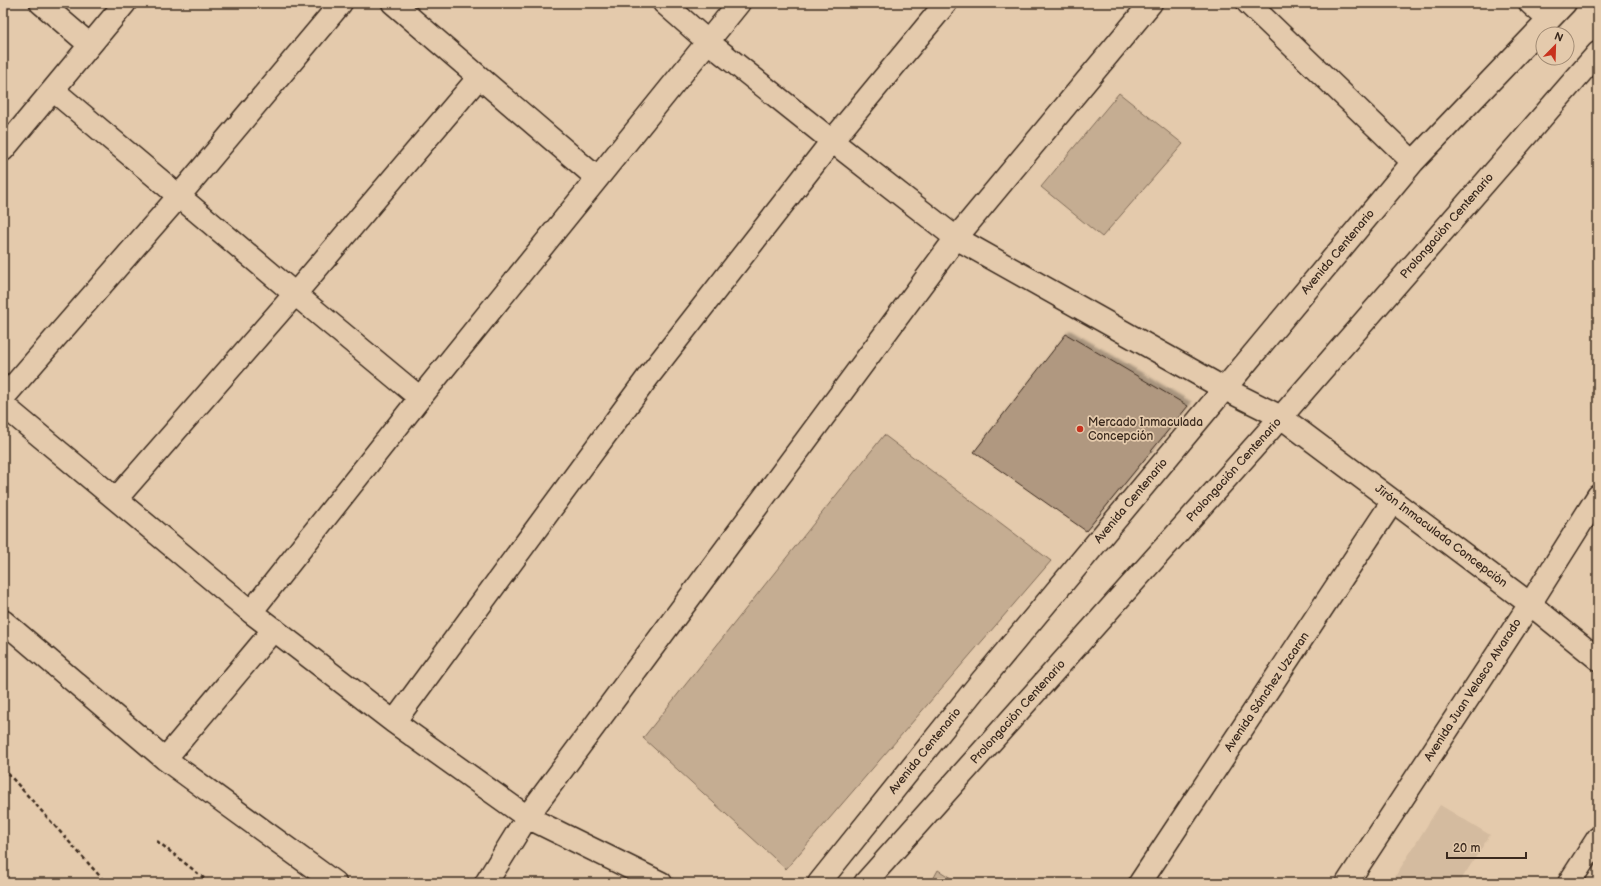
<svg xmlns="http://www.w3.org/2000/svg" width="1601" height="886" viewBox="0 0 1601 886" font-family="'Balsamiq Sans',sans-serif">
  <defs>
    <filter id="shadow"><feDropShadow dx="3.5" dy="-3.5" stdDeviation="1" flood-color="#0004"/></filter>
  </defs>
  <rect width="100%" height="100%" fill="#e4caac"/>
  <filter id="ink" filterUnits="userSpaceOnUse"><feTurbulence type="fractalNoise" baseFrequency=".025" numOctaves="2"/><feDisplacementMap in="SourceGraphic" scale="8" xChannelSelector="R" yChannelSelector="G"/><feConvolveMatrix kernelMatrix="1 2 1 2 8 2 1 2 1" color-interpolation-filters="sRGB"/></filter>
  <g filter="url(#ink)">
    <!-- built -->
    <path fill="#d4bb9f" d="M1440,805L1490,835L1459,883H1391Z"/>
    <!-- green -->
    <path fill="#c5ad92" stroke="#806c58" d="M1119,93L1183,144L1102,237L1041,187Z
      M884,435L1051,561L786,869L643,738Z
      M938,870L959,883H931Z"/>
    <!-- building -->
    <path fill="#b09880" stroke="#3b2a1e" filter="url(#shadow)" d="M1066,334L1188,406L1086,531L974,452Z"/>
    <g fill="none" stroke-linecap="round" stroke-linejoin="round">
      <defs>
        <path id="minor" d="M41,3L90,45
          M393,3L597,178
          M664,3L707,41L832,141L956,238L1225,389L1281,417L1530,604L1598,659
          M1248,3L1413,162
          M1530,3L1549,20
          M53,90L295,294L420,398
          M3,150L125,3
          M3,398L179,196L341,3
          M3,405L251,612L394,722L527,817L661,883
          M116,499L295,294L479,77
          M251,612L420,398L739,3
          M3,621L165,759L335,883
          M394,722L648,377L832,141L946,3
          M165,759L274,629
          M486,883L527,817L956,238L1151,3
          M819,883L979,684L1413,162L1565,3
          M865,883L1281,417L1598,53
          M1140,883L1393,501
          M1347,883L1530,604L1598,496
          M1569,883L1598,838"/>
      </defs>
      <!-- minor casing -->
      <use href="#minor" stroke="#3b2a1e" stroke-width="25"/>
      <!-- path -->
      <path stroke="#3b2a1e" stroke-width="2.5" stroke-dasharray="4 3" stroke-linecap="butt" d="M3,768L106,883
        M157,841L210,883"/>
      <!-- minor -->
      <use href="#minor" stroke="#e4caac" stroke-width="22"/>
    </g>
  </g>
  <!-- markers -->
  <circle fill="#c8321e" stroke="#e4caac" stroke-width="1.5" cx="1080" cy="429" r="4"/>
  <g text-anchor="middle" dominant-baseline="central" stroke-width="3.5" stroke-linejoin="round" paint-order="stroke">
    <!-- street labels -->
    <g font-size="12" fill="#3b2a1e" stroke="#e4caac">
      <text transform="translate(1447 226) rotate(-49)">Prolongación Centenario</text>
      <text transform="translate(1338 252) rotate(-50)">Avenida Centenario</text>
      <text transform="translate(1234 470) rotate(-48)">Prolongación Centenario</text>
      <text transform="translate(1131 501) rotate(-50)">Avenida Centenario</text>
      <text transform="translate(1441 536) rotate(37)">Jirón Inmaculada Concepción</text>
      <text transform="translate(1473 690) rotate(-57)">Avenida Juan Velasco Alvarado</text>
      <text transform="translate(1267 692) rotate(-56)">Avenida Sánchez Uzcaran</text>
      <text transform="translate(1018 712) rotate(-48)">Prolongación Centenario</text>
      <text transform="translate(925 751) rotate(-51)">Avenida Centenario</text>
    </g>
    <!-- poi labels -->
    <g font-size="12" fill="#3b2a1e" stroke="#e4caac" text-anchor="start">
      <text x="1088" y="422">Mercado Inmaculada<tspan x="1088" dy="14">Concepción</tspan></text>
    </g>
  </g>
  <!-- margin -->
  <rect width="1601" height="886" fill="none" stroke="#e4caac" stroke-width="16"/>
  <rect x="8" y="8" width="1585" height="870" fill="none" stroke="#3b2a1e" stroke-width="1.5" filter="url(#ink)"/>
  <!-- north arrow -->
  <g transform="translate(1555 46) rotate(23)"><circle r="19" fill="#e4caac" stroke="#a08a73"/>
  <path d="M0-3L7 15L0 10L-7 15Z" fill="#c8321e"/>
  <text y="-6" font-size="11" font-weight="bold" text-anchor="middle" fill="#3b2a1e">N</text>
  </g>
  <!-- scale -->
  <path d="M1447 852v6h79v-6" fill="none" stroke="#3b2a1e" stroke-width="2"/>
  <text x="1453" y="852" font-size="12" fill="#3b2a1e" stroke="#e4caac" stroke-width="3" paint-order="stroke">20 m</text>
</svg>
